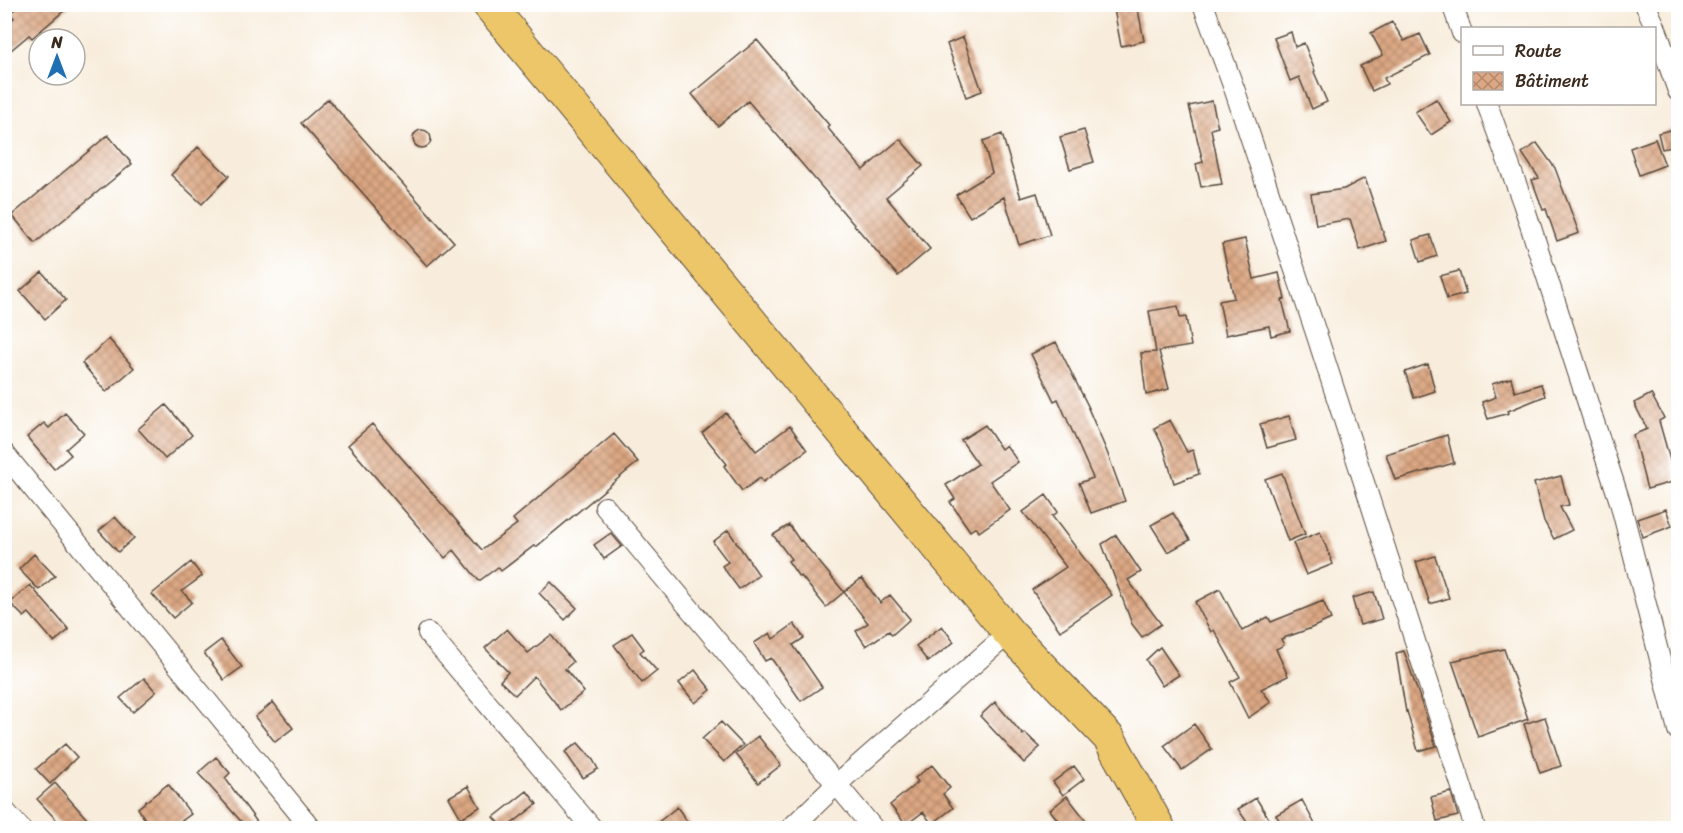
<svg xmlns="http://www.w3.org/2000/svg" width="1683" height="833" viewBox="0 0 1683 833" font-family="Sriracha,sans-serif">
  <defs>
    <pattern id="building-cross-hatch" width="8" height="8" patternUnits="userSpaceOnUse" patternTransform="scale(1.5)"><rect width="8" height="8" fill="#dca783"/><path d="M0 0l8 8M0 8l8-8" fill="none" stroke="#b4886b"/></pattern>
  </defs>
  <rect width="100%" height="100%" fill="#fff"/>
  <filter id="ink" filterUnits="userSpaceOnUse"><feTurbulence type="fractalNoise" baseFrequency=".0167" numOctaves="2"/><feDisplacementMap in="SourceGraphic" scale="12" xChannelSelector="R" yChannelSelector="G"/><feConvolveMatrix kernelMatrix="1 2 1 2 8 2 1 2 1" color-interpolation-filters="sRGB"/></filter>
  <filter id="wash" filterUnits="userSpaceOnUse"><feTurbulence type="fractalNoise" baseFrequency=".008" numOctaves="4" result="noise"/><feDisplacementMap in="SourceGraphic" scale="24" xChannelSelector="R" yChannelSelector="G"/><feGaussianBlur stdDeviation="1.35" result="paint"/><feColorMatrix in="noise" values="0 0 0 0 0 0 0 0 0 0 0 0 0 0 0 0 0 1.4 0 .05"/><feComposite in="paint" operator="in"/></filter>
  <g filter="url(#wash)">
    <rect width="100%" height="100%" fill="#f8eddc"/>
    <g id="blocks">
      <!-- building -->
      <path fill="url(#building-cross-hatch)" d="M21,4H72L32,38L29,35L4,56V26L14,18L10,13Z
        M1113,4H1137L1144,41L1121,46Z
        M1392,22L1404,41L1420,34L1430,55L1384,78L1387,84L1372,91L1360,66L1383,55L1371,33Z
        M1291,32L1295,47L1304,43L1315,71L1314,72L1327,102L1312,109L1299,77L1290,81L1274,38Z
        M963,37L982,91L966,97L947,44Z
        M757,40L829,125L827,127L863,170L900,139L923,166L886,197L930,249L898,276L748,101L718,126L692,94Z
        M328,99L454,242L427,266L301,123Z
        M1436,99L1451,122L1431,135L1415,112Z
        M1212,101L1218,127L1211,129L1222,184L1201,187L1196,164L1203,162L1189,106Z
        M1678,128V146L1662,149L1658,133Z
        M413 139a9 9 0 1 1 18 0a9 9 0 1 1-18 0Z
        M1084,130L1094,162L1070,169L1060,137Z
        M1002,134L1021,198L1037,193L1050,235L1019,245L1004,197L970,217L956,195L992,173L983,141Z
        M108,135L132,164L35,243L12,215Z
        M1655,139L1665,165L1639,175L1630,148Z
        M1537,143L1555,168L1579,233L1557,241L1546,209L1543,210L1532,180L1539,178L1522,153Z
        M198,147L229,176L202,204L171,175Z
        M1365,178L1386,241L1360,250L1350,219L1316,225L1311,194L1344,189Z
        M1430,235L1437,256L1420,262L1413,240Z
        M1245,239L1254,279L1279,273L1285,299L1282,300L1290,331L1271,336L1269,326L1226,335L1219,301L1234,298L1222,244Z
        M1459,271L1466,294L1447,299L1440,276Z
        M42,272L66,300L45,319L20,291Z
        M1178,306L1180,318L1186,317L1191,346L1159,351L1169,389L1146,395L1141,353L1156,352L1149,311Z
        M109,339L134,368L106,392L82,363Z
        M1056,342L1089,408H1088L1107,452L1125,501L1091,513L1079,483L1093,478L1058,399L1054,401L1031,354Z
        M1428,364L1435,391L1414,398L1405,372Z
        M1511,378L1515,392L1541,384L1545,396L1508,411L1509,413L1488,419L1482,402L1496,397L1492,384Z
        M1651,394L1664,418L1659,421L1676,481L1647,489L1633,435L1647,429L1634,403Z
        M166,405L192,435L165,459L138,429Z
        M65,413L84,433L66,449L71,455L54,469L27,437L44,423L49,428Z
        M726,413L756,451L790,426L807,450L763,482L760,478L742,491L724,466L727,464L702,433Z
        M1289,416L1296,440L1267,448L1260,424Z
        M1170,420L1187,452L1193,450L1199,474L1174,483L1163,446L1154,428Z
        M372,424L482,550L517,524L513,519L614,434L638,462L536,547L535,545L501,571L498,567L479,581L454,550L445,558L348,445Z
        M985,425L1001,449L1006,445L1018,462L990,481L1010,510L979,532L976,527L970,531L950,502L955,499L946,485L978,464L961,440Z
        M1447,435L1454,463L1395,480L1386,454Z
        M1282,473L1305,534L1288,541L1265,479Z
        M1561,476L1569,505L1560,507L1572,530L1554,539L1544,521L1534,483Z
        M1046,495L1058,512L1052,516L1112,595L1060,631L1032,590L1066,567L1023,512Z
        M1666,509L1672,526L1643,537L1637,519Z
        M1173,513L1190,540L1168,552L1151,525Z
        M115,517L134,538L118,552L99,531Z
        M789,525L800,541L801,540L844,592L826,607L801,576L799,577L788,561L791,559L773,535Z
        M728,530L759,575L739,589L722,566L728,562L713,542Z
        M1320,532L1333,564L1306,575L1293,543Z
        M611,533L622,546L604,559L594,545Z
        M1116,535L1141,572L1128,580L1161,624L1142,637L1132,624L1102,544Z
        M34,554L55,576L39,590L19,569Z
        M1435,556L1449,598L1430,604L1416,562Z
        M191,562L202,576L182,591L192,602L173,618L152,594Z
        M862,578L880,603L890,595L910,619L892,635L889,631L866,646L856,631L868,623L844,592Z
        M551,582L577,608L565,620L539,593Z
        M30,585L69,630L54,642L29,613L24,617L10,603Z
        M1220,589L1242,631L1268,617L1271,622L1323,601L1331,619L1309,629L1281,639L1284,645L1276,649L1288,676L1261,689L1271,702L1248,718L1230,682L1240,677L1214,630L1211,632L1195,602Z
        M1374,592L1382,619L1360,625L1352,598Z
        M794,624L804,638L793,645L822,687L801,701L771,658L765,661L754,643L770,633L773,639Z
        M942,626L954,642L928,662L916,646Z
        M507,629L528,653L551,635L573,662L565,669L584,692L561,710L534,676L515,695L500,681L508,672L485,648Z
        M632,633L644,649L640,652L657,671L642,683L614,645Z
        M221,640L242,667L224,680L204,653Z
        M1160,647L1179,675L1162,686L1146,660Z
        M1504,649L1528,719L1478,737L1452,661Z
        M1404,651L1436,746L1418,751L1407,711L1406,712L1396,653Z
        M695,670L711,690L695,703L679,683Z
        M144,678L156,692L133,712L120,698Z
        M273,702L293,728L275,742L255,717Z
        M995,702L1023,735L1025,733L1040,747L1024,763L980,716Z
        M1545,717L1561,766L1540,773L1524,724Z
        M721,722L743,745L724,762L702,739Z
        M1194,724L1212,749L1182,770L1164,746Z
        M758,736L781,765L758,783L736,754Z
        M578,743L593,760L598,769L583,778L565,752Z
        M65,744L77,757L50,784L36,769Z
        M216,757L230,773L225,778L257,822L249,828H247L198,773Z
        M932,765L950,788L943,794L953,808L932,824L923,812L906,825L890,805L918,782L915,778Z
        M1074,766L1084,779L1063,795L1053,782Z
        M55,783L95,828H64L37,799Z
        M168,784L191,814L172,828H150L138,808Z
        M468,786L480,807L461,818L449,797Z
        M527,791L537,804L506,828H504L494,817Z
        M1451,792L1458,816L1437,821L1431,797Z
        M1067,796L1092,828H1064L1050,810Z
        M1256,798L1271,822L1261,828H1251L1238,809Z
        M1302,800L1317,828H1284L1276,815Z
        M677,807L692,828H651Z"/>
    </g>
  </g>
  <g filter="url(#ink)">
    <use href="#blocks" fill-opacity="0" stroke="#57473a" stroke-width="1.5"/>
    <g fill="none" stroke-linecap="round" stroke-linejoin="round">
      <defs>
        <path id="minor" d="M1203,4L1235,91L1317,336L1475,828
          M1452,4L1462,33
          M1645,4L1655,26L1678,91
          M1487,104L1523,203L1620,502L1678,730
          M4,453L311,828
          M605,507L873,828
          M428,633L592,828
          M4,810L20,828
          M791,828L837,784L1009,633"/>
        <path id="trunk" d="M488,4L1009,633L1109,738L1159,828"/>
      </defs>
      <!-- minor casing -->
      <use href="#minor" stroke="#57473a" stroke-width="22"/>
      <!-- trunk casing -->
      <use href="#trunk" stroke="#57473a" stroke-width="34"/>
      <!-- minor -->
      <use href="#minor" stroke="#fff" stroke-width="20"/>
      <!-- trunk -->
      <use href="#trunk" stroke="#ecc669" stroke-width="32"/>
    </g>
  </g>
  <!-- margin -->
  <rect width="1683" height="833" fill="none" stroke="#fff" stroke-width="24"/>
  <!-- legend -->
  <rect x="1461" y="27" width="195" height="78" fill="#ffffff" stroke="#b1aaa5" stroke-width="1.5"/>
  <rect x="1473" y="46" width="30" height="9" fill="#ffffff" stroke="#b1aaa5" stroke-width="1.5"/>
  <text x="1515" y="57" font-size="18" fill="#3b2a1e">Route</text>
  <rect x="1473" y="72" width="30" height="18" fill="url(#building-cross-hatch)" stroke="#b1aaa5" stroke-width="1.5"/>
  <text x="1515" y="87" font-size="18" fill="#3b2a1e">Bâtiment</text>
  <!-- north arrow -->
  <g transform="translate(57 57)"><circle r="28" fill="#ffffff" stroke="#b1aaa5" stroke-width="1.5"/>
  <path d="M0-4.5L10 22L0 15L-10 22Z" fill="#1f6fb2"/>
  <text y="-9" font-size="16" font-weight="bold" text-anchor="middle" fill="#3b2a1e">N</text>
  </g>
</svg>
